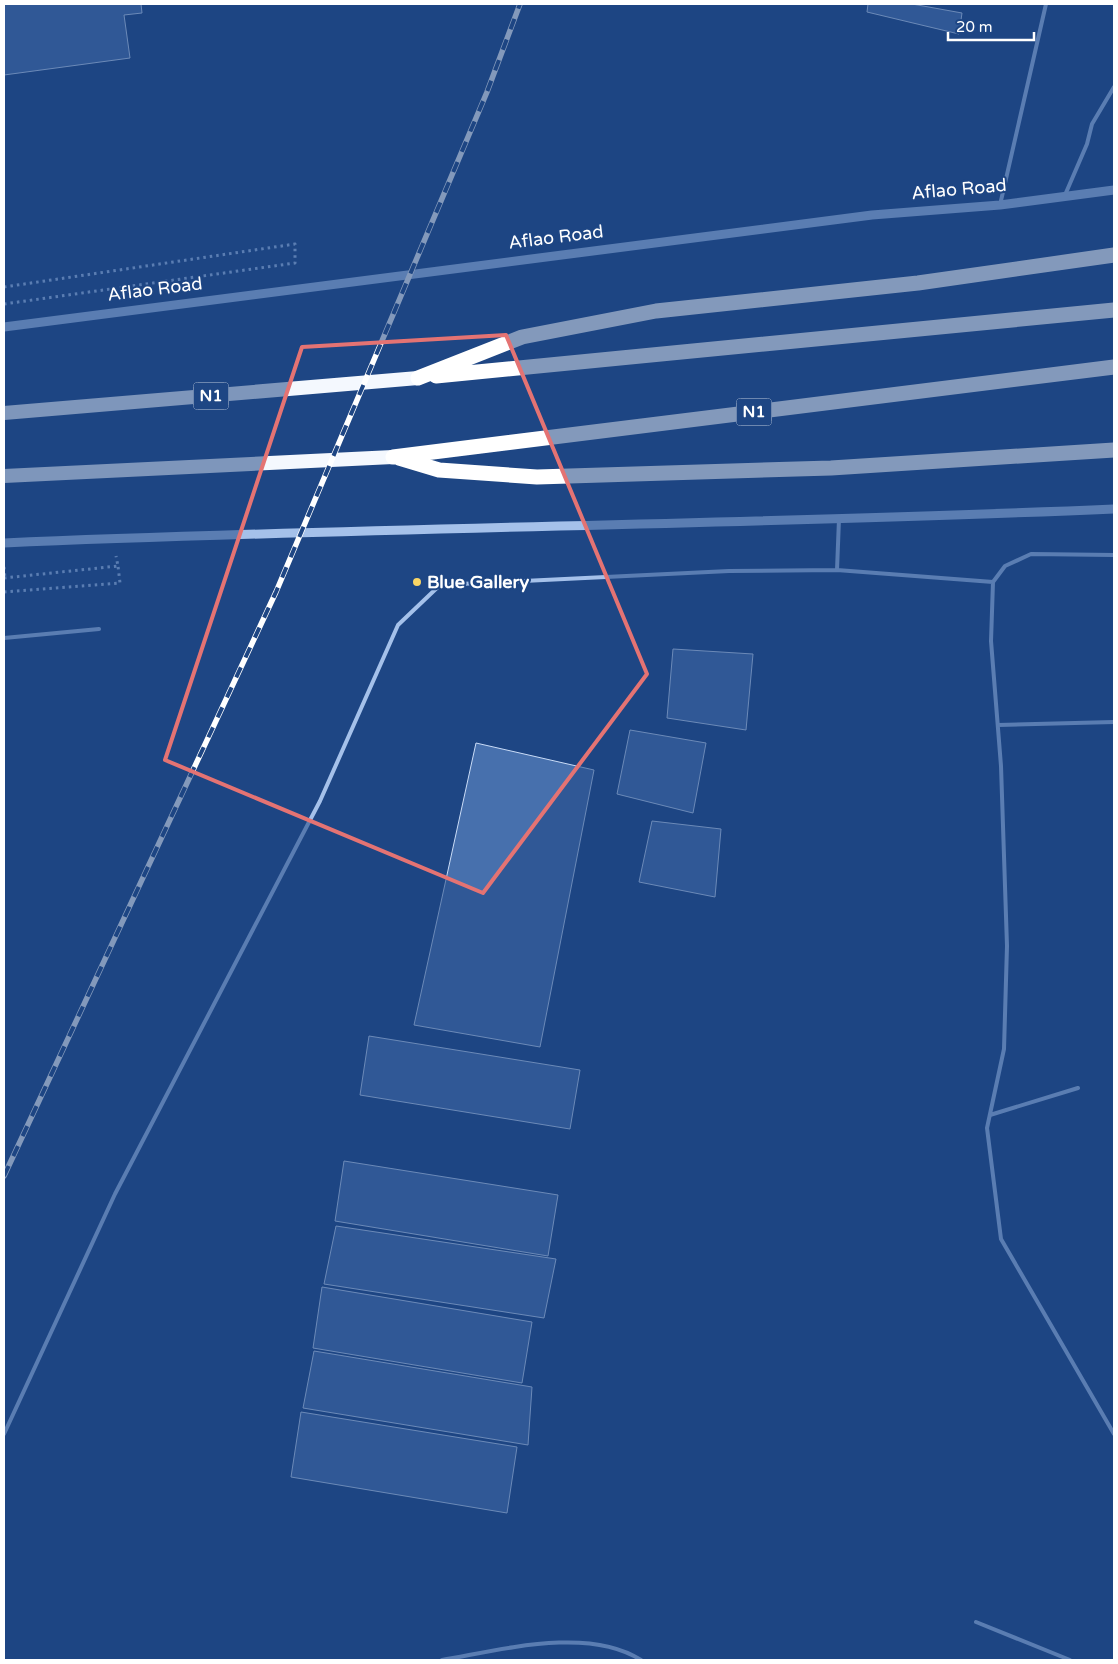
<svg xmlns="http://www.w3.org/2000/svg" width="1118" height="1664" viewBox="0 0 1118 1664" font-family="'Varela Round',sans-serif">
  <rect width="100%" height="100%" fill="#1e4684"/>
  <!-- building -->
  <path fill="#4770ad" stroke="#cadcf7" d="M4,4H141L142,13L124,15L130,58L4,75Z
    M868,4H912L962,13L959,34L867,12Z
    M673,649L753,654L746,730L667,718Z
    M630,730L706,743L693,813L617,794Z
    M476,743L594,770L540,1047L414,1025Z
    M652,821L721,829L715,897L639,882Z
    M369,1036L580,1070L570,1129L360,1095Z
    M344,1161L558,1195L548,1256L335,1221Z
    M336,1226L556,1259L544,1318L324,1284Z
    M322,1287L532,1322L522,1383L313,1348Z
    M314,1351L532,1387L528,1445L303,1408Z
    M301,1412L517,1447L507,1513L291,1477Z"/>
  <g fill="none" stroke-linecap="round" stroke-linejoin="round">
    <!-- path -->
    <path stroke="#a5c1ea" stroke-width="3" stroke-dasharray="2.5 4" stroke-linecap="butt" d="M4,287L295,244V263L4,304
      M4,567L5,578
      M4,578L118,566L116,556
      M4,592L120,583L118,566"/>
    <!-- service -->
    <path stroke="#a5c1ea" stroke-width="4" d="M1065,195L1087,144L1092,124L1114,87
      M1000,205L1046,4
      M839,519L837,570L993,582
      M1114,555L1031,554L1005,566L993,582L991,641L1001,766L1007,946L1004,1049L987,1128L1001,1239L1114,1434
      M4,638L99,629
      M998,725L1114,722
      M990,1115L1078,1088
      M4,1434L115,1194L320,801L398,625L440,585L729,571L837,570
      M976,1622L1070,1660
      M442,1660C501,1650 588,1626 641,1660"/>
    <!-- tertiary -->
    <path stroke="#a5c1ea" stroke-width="9" d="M4,327L872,215L1000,205L1114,190
      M4,543C374,527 744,525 1114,509"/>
    <!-- trunk -->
    <path stroke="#f4f8fe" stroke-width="14" d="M4,413L418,378
      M4,476L393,457"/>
    <!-- motorway -->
    <path stroke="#fff" stroke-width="15" d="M436,376L1114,310
      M418,378L522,337L656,311L918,283L1114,255
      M393,457L1114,367
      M399,458L439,470L537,477L831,468L1114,450"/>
    <defs>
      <path id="rail" d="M4,1176L276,592L487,92L520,4"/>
    </defs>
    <!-- rail casing -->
    <use href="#rail" stroke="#fff" stroke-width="5.5"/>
    <!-- rail -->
    <use href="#rail" stroke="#1e4684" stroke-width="4" stroke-dasharray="11" stroke-linecap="butt"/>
  </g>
  <!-- marked area -->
  <path d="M0 0H1118V1664H0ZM506,335L647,674L483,893L165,760L302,347Z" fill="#1e4684" fill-opacity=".55" fill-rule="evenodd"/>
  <path fill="none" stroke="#e47373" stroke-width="4" stroke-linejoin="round" d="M506,335L647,674L483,893L165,760L302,347Z"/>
  <!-- markers -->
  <circle fill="#f9d565" stroke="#1e4684" stroke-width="2" cx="417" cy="582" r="5"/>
  <g text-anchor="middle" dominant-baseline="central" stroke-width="4" stroke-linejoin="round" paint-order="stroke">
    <!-- shield labels -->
    <g fill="#1e4684" stroke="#bcc8da" stroke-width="1">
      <rect x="193.5" y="382.5" width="35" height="27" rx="4"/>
      <rect x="736.5" y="398.5" width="35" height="27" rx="4"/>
    </g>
    <g font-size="16" font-weight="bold" fill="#fff">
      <text x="211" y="396">N1</text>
      <text x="754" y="412">N1</text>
    </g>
    <!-- street labels -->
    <g font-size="18" fill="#fff" stroke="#1e4684">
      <text transform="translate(959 189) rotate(-5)">Aflao Road</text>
      <text transform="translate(556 237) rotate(-7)">Aflao Road</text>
      <text transform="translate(155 289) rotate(-7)">Aflao Road</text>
    </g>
    <!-- poi labels -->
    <g font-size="18" font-weight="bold" fill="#fff" stroke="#1e4684" text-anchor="start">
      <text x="427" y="582">Blue Gallery</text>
    </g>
  </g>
  <!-- border -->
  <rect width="1118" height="1664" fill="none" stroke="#ffffff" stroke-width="10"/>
  <!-- scale -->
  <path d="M948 32v8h86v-8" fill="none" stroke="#ffffff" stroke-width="2.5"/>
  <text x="956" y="32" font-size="15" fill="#ffffff" stroke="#1e4684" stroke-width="4" paint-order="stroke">20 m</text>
</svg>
